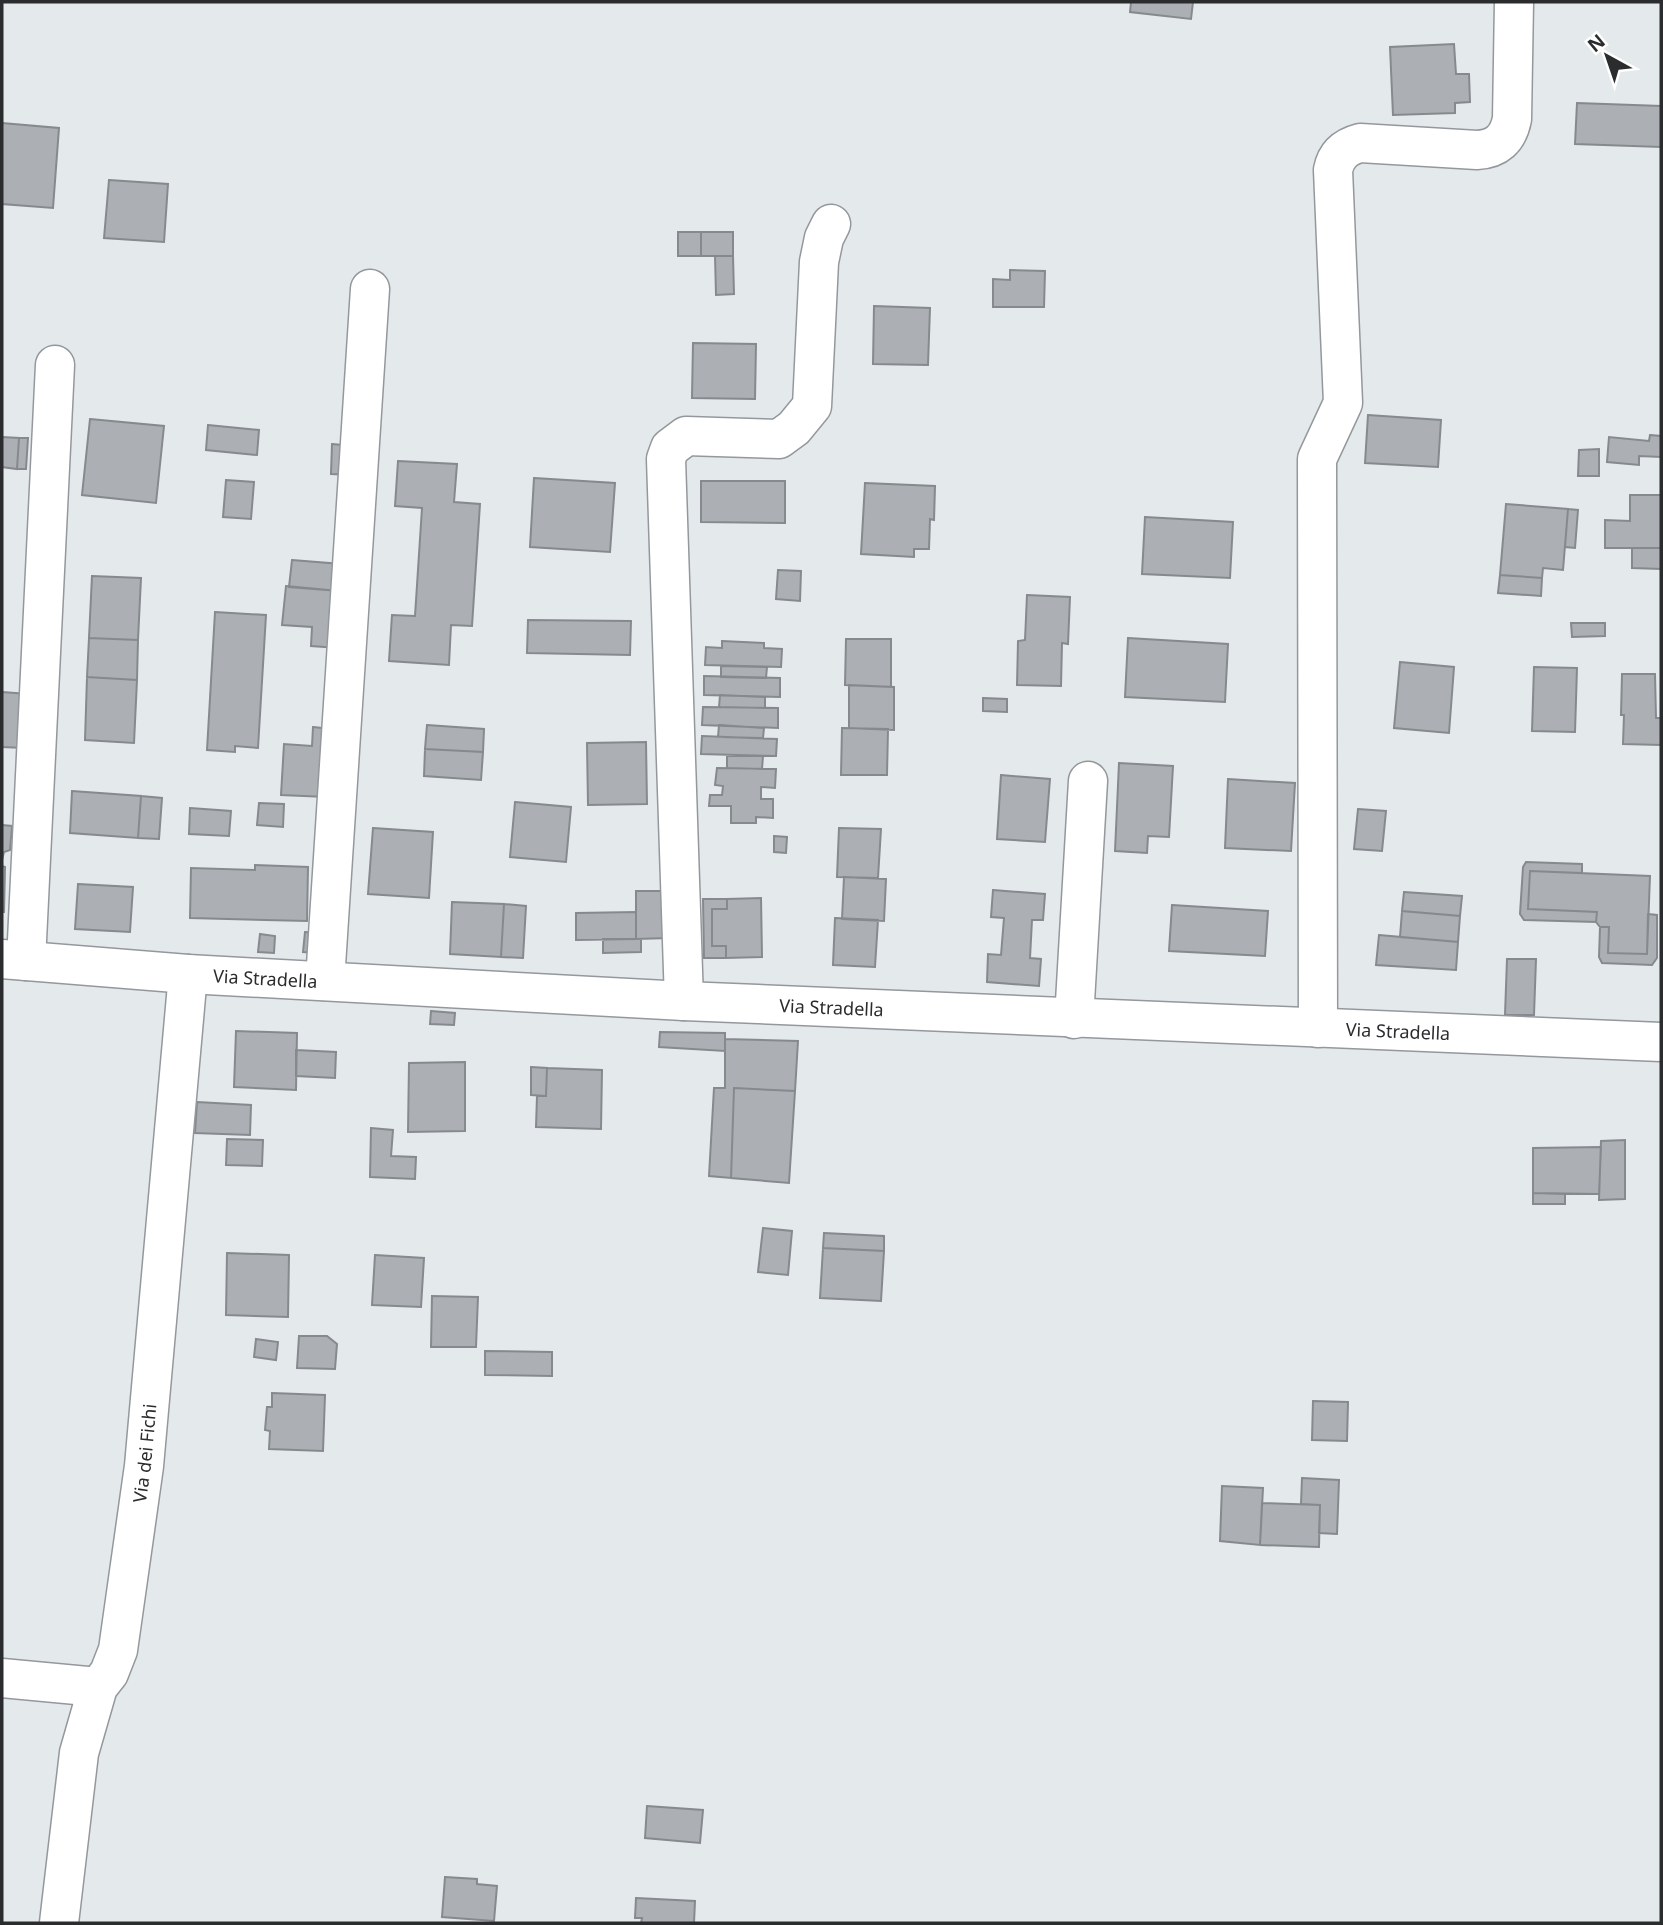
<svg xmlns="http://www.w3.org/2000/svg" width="1663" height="1925" viewBox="0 0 1663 1925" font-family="'Noto Sans',sans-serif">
  <rect width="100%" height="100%" fill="#e4e9ec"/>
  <!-- building -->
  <path fill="#acb0b4" stroke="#868a8e" stroke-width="2" d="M1131,2H1193L1191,19L1130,12Z
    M1454,44L1456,74H1469L1470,102L1455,103V113L1393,115L1390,47Z
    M1577,103L1661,106V147L1575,144Z
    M2,123L59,128L53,208L2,204Z
    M109,180L168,184L164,242L104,238Z
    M678,232H701V256H678Z
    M701,232H733V256H701Z
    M715,256H733L734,294L716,295Z
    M1010,270L1045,271L1044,307H993V279L1010,280Z
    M874,306L930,308L928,365L873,364Z
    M693,343L756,344L755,399L692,398Z
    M1368,415L1441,420L1438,467L1365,463Z
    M90,419L164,426L156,503L82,495Z
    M208,425L259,430L257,455L206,450Z
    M1650,435L1661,436V457L1639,456V465L1607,462L1609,437L1649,441Z
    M2,437L19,438L17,469L2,467Z
    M19,438H28L26,469H17Z
    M332,444L353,446L352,475L331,474Z
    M1599,449V476H1578L1579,450Z
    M398,461L457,464L454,502L480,504L472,626L451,625L449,665L389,661L392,615L415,616L422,508L395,506Z
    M534,478L615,483L610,552L530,547Z
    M226,480L254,482L251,519L223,517Z
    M701,481H785V523L701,522Z
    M865,483L935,486L934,520L930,519L929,549H914V557L861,554Z
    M1630,495H1661V548H1605V520L1630,521Z
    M1506,504L1568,509L1563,570L1543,568L1542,578L1500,575Z
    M1568,509L1578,510L1575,548L1565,547Z
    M1145,517L1233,522L1230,578L1142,574Z
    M1632,548H1661V569L1632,568Z
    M292,560L341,564L338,591L289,587Z
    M778,570L801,571L800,601L776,599Z
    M1500,575L1542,578L1541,596L1498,593Z
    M92,576L141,578L138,640L89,638Z
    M286,586L338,591V648L311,646L312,627L282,625Z
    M1027,595L1070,597L1068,644L1062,643L1061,686L1017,685L1018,641L1025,640Z
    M215,612L266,615L258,748L235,746V752L207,750Z
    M528,620L631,621L630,655L527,653Z
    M1571,623H1605V636L1572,637Z
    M89,638L138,640L137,680L87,677Z
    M1128,638L1228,644L1225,702L1125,697Z
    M846,639H891V687L845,685Z
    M722,641L764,643V648L782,649L781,667L705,665L706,647L722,648Z
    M1400,662L1454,667L1449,733L1394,728Z
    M721,666L767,667L766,678L721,677Z
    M1534,667L1577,668L1575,732L1532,731Z
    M1622,674H1655L1656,718H1661V745L1623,744L1624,715H1621Z
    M704,676L780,678V697L704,695Z
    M87,677L137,680L134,743L85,740Z
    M849,685L894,687V730L849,728Z
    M2,692L28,694L24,748L2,747Z
    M720,695L765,697V708L719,707Z
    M983,698L1007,699V712L983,711Z
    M703,707L778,708V728L702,725Z
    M427,725L484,729L483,752L425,749Z
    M719,725L764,728L763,738L718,737Z
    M313,727L331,729L326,797L281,795L284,744L312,746Z
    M842,728L888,729L887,775H841Z
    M702,736L777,739L776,756L701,754Z
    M646,742L647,804L588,805L587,743Z
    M425,749L483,752L481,780L424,776Z
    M727,756H763L762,769L727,768Z
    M1119,763L1173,766L1169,837L1148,836L1147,853L1115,851Z
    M717,768L776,769L775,788L761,787V799H773V818L756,817V823H731V806H709L710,795H722L723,786L715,785Z
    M1001,775L1050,779L1045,842L997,839Z
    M1228,779L1295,783L1291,851L1225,848Z
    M72,791L141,796L138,838L70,833Z
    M141,796L162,798L159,839L138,838Z
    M515,802L571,807L566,862L510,857Z
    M259,803L284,804L283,827L257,825Z
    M190,808L231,811L229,836L189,834Z
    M1358,809L1386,811L1382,851L1354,849Z
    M2,825L12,826L10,850L4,852L2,860Z
    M373,828L433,832L429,898L368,894Z
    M839,828L881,829L878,878L837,877Z
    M774,836L787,837L786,853L774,852Z
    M1526,862L1582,864V873L1530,871L1528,909L1597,912L1596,922L1524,920L1520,914L1523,867Z
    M255,865L308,867L307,921L190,918L191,868L255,870Z
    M2,866L5,867L4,912H2Z
    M1530,871L1650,876L1647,954L1608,953L1609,927H1600L1596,922L1597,912L1528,909Z
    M844,877L886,879L884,921L842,919Z
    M78,884L133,887L130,932L75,929Z
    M993,890L1045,894L1043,920H1032L1030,958L1041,959L1039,986L987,982L988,954L1001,955L1004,918L991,917Z
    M636,891H669V938L636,939Z
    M1404,892L1462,896L1460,916L1402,911Z
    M761,898L762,957L726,958V946H712V909H727V899Z
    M703,899H727V909H712V946H726V958H704Z
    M452,902L504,904L501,957L450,954Z
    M504,904L526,906L523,958L501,957Z
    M1172,905L1268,911L1265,956L1169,951Z
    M1402,911L1460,916L1458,942L1400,937Z
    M636,912V939L576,940V913Z
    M1648,914L1657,915V958L1652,965L1602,963L1599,957L1600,927H1609L1608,953L1647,954Z
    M835,918L878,920L875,967L833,965Z
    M305,932L318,933L316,953L303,952Z
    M260,934L275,936L274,953L258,952Z
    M1379,935L1458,942L1456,970L1376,965Z
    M603,939H641V952L603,953Z
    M1507,959H1536L1534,1015H1505Z
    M431,1011L455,1013L454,1025L430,1024Z
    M236,1031L297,1033L296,1090L234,1087Z
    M660,1032L725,1033V1051L659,1047Z
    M725,1039L798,1041L795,1091L734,1088L731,1178L709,1176L714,1088H725Z
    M296,1050L336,1052L335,1078L296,1076Z
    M465,1062V1131L408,1132L409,1063Z
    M531,1067L547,1068L546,1096L531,1095Z
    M547,1068L602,1070L601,1129L536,1127L537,1096H546Z
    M734,1088L795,1091L789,1183L731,1178Z
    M197,1102L251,1105L250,1135L195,1133Z
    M371,1128L393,1130L391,1156L416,1157L415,1179L370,1177Z
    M227,1139L263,1140L262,1166L226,1165Z
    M1625,1140V1199L1599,1200L1601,1141Z
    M1601,1147L1599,1194L1533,1193V1148Z
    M1533,1193L1565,1194V1204H1533Z
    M763,1228L792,1231L788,1275L758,1272Z
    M824,1233L884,1236V1251L823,1248Z
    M823,1248L884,1251L881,1301L820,1298Z
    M227,1253L289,1255L288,1317L226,1315Z
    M375,1255L424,1258L421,1307L372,1305Z
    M432,1296L478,1297L476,1347H431Z
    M299,1336H327L337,1344L335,1369L297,1368Z
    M256,1339L278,1342L276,1360L254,1357Z
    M485,1351L552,1352V1376L485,1375Z
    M272,1393L325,1395L323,1451L269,1449L270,1431L265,1430L267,1407H272Z
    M1313,1401L1348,1402L1347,1441L1312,1440Z
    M1302,1478L1339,1480L1337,1534L1319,1533L1320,1505L1301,1504Z
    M1222,1486L1263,1488L1260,1545L1220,1541Z
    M1262,1503L1320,1505L1319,1547L1260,1545Z
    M647,1806L703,1810L700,1843L645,1838Z
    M445,1877L477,1879V1884L497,1886L494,1921L442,1917Z
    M636,1898L695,1901L694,1923H641L642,1918H635Z"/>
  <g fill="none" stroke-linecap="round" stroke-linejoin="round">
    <defs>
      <g id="minor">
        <path id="s1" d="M2,959L188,974L684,1001L1661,1042"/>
        <path d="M26,961L55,365"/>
        <path d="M325,981L370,289"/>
        <path d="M684,1001L666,459L670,448L686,436L779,439L794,428L812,406L819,262L824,238L831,224"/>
        <path d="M1074,1019L1088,781"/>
        <path d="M1318,1028L1317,459L1343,403L1333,170C1336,155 1345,147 1360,143L1477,150C1497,149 1508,139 1512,119L1514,2"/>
        <path d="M2,1678L98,1687"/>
        <path id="s2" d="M59,1923L79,1753L98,1687L109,1673L118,1650L144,1466L188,974"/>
      </g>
    </defs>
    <!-- minor casing -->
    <use href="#minor" stroke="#94989c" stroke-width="41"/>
    <!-- minor -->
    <use href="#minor" stroke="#fff" stroke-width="38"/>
  </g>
  <g text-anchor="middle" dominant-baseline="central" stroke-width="5" stroke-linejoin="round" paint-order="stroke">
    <!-- street labels -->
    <g font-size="18" fill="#2a2c2d" stroke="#fff">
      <text stroke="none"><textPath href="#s1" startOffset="264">Via Stradella</textPath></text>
      <text stroke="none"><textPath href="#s1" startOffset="831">Via Stradella</textPath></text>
      <text stroke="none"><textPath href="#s1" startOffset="1398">Via Stradella</textPath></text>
      <text stroke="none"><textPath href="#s2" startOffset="481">Via dei Fichi</textPath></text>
    </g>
  </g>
  <!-- border -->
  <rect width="1663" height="1925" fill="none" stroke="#2a2c2d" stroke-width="7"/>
  <!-- north arrow -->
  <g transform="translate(1607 56) rotate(320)" stroke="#ffffff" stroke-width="5" paint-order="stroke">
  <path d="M0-5L12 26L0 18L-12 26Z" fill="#2a2c2d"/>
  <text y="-10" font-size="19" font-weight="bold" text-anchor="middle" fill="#2a2c2d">N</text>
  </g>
</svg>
